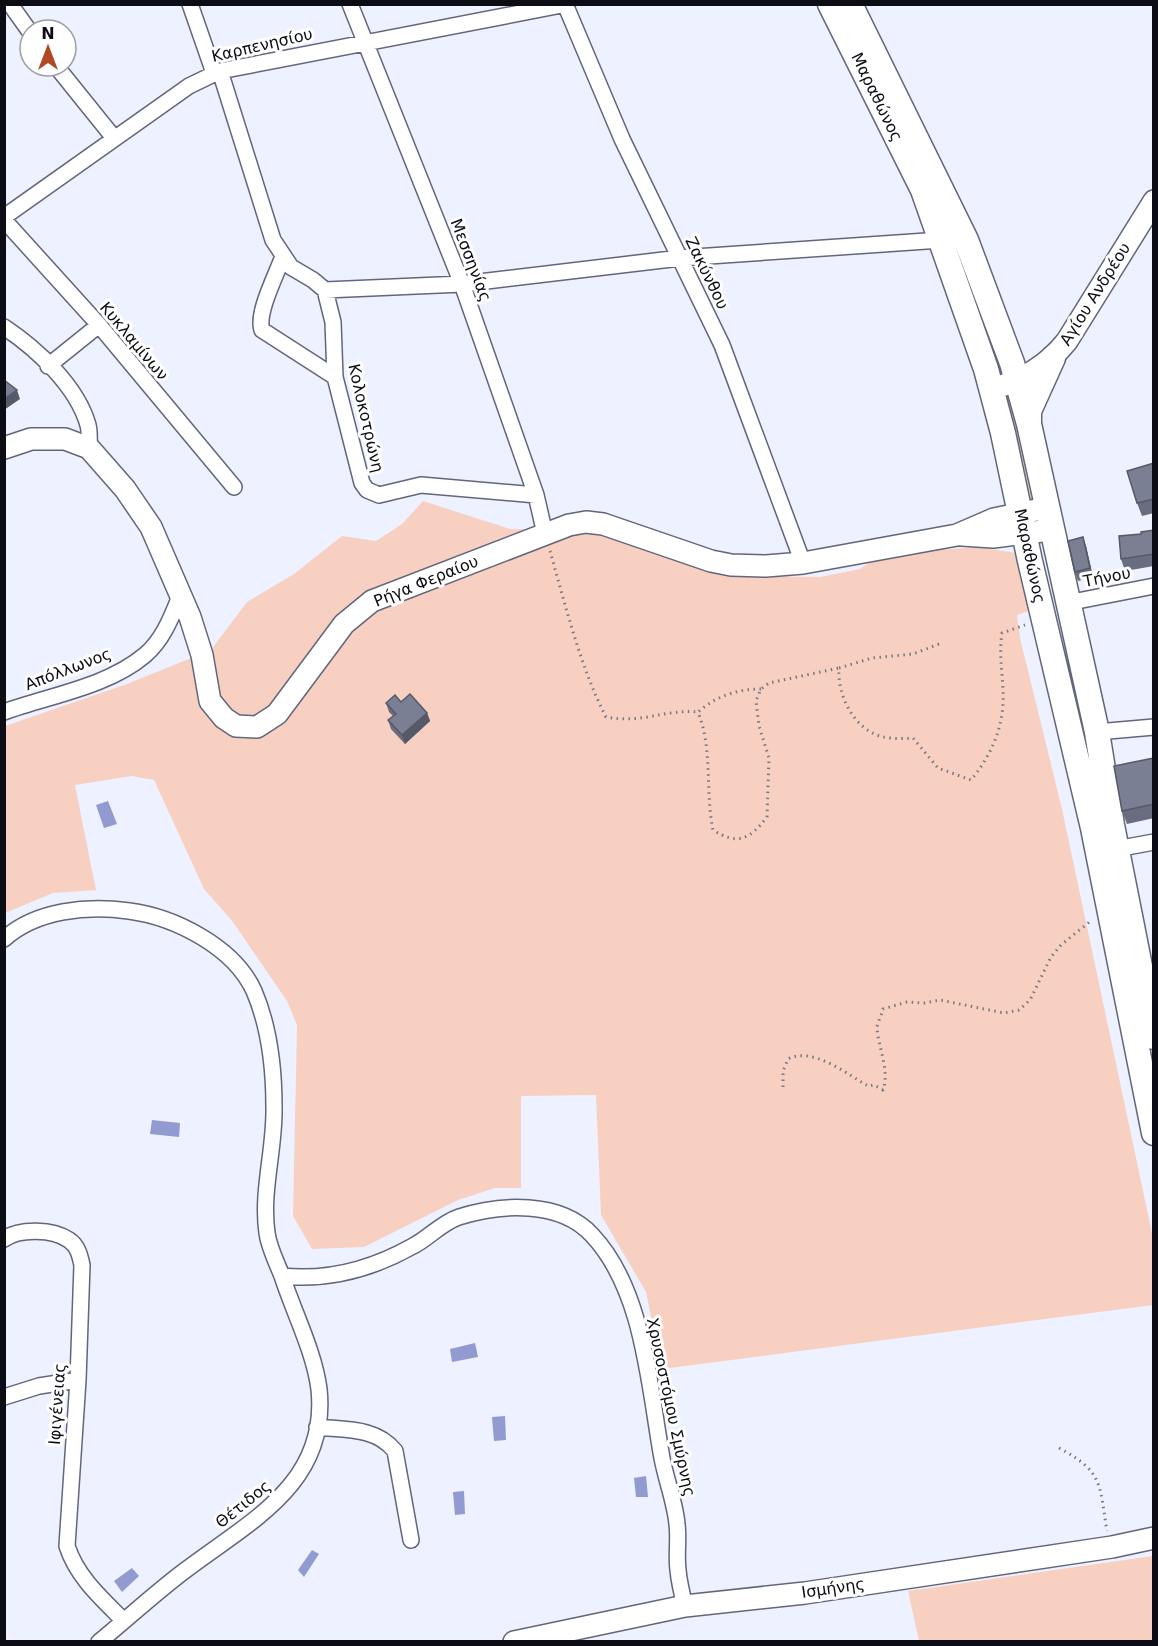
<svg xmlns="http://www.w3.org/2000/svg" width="1158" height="1646" viewBox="0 0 1158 1646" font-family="'DejaVu Sans',sans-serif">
  <rect width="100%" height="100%" fill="#eef1ff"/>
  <!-- green -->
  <path fill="#f8d0c2" d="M1007,393L1010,394L1035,501L1029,503L1003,398Z
    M423,501L510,529L605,531L683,559L744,576L820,577L860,569L882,554L978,547L1016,553L1029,611L1017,615L1020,638L1062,809L1153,1238V1305L662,1369L646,1292L601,1215L596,1095L521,1096V1188H495L458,1200L364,1247L312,1249L293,1216L297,1025L287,1001L233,922L204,889L154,780L132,776L75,785L96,890L53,893L5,913V726L127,684L211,650L247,602L294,574L342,536L376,541L402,524Z
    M1153,1556V1641H919L908,1591Z"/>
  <!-- water -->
  <path fill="#919ad1" d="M108,801L117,824L104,828L96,805Z
    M152,1120L180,1123L179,1137L150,1134Z
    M475,1343L478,1357L452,1362L450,1349Z
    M505,1416L506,1440L494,1441L492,1417Z
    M646,1476L648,1497H636L634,1478Z
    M464,1491L465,1514L455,1515L453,1492Z
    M312,1550L319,1554L304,1577L298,1570Z
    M132,1568L139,1576L122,1592L114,1581Z"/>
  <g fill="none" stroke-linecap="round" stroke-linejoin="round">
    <defs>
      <path id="street" d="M10,4L30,32
        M190,4L214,73
        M350,4L462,284L536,495L545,534
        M565,4L622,139L722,345L803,563
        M56,66L114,138
        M220,71L273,240L291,267L313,280L325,290L333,322L335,377L362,483L367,490L379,495L421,485L536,495
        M4,217L189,86L220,71L567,4
        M4,220L99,325L234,487
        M283,256C277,274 256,313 262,330L335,377
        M325,290L462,284L680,258L941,240
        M4,327C37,349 77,386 88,425C90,432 89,441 89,448
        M48,366L99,325
        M1067,603L1154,586
        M4,712C51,695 107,687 145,655C163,640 172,616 180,596
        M1097,732L1154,727
        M1116,849L1154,842
        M4,939C36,910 88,905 129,911C175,917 234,947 254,991C269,1026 274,1070 274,1107C275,1149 261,1191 267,1233C269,1248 277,1263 282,1276C329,1281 372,1269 413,1246C429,1238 441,1223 459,1217C500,1204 560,1200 592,1235C644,1290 649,1387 662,1458C666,1480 675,1502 677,1524C679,1539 676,1555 678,1570C679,1582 682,1594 685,1606
        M4,1239C20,1228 53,1229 69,1240C78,1246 80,1256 82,1265L78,1380L67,1546C77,1577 101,1598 124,1621
        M4,1397L39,1386L78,1380
        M317,1427C345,1430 376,1427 395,1451L411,1540
        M99,1642C127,1619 154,1594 183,1572C248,1522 329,1485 319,1389C314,1351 294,1313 282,1276"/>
      <path id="secondary" d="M992,389C1023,380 1047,366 1067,341L1154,201
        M4,448L31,439H65L89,448L125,489L151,527L190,617L202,655L210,701L224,718L236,726L257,727L277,714L344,624L372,601L569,525L586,522L603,524L711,561L731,565L766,566L803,563L957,535L994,519L1046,508
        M962,535L993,537L1051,530
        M514,1642L685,1606L805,1593L1112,1547L1154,1538"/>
      <path id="primary" d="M830,4L923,190L986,369L1003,433L1030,561L1093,828L1154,1133
        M850,4L966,240L1012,363L1029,424L1097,732L1112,825L1154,1037
        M1029,422V411L1053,358"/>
    </defs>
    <!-- street casing -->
    <use href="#street" stroke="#62667a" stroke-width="18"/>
    <!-- secondary casing -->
    <use href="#secondary" stroke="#62667a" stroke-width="24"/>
    <!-- primary casing -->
    <use href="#primary" stroke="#62667a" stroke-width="27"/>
    <!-- path -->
    <path stroke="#767882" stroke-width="3" stroke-dasharray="1.5 4.5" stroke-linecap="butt" d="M550,551C565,604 581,669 606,717C644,724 663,709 698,712
      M939,644L913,654L872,658L839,668C837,694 853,728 880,736C890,739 902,739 913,738L938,768L971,780C993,753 1005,724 1003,689C1002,670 999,653 1002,633L1025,625
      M761,689C738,689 716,696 698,712C713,749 705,791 713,830C738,846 750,839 767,817L769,758L759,726L756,701L761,689L769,683L839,668
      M783,1087V1071L788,1059C812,1046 847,1074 868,1086L874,1085L883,1090C890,1071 878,1046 877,1028C877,1023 882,1015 883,1009L907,1002L924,1003L940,1000L1004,1013L1019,1010L1030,1000L1051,957L1061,945L1092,920
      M1059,1448C1104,1472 1099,1484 1107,1531"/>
    <!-- street -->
    <use href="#street" stroke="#fff" stroke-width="15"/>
    <!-- secondary -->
    <use href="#secondary" stroke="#fff" stroke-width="21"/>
    <!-- primary -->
    <use href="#primary" stroke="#fff" stroke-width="24"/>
  </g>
  <!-- wall -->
  <path fill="#6a6d7f" d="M1154,463V513L1142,516L1137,503Z
    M1154,530V566L1125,571L1121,559Z
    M1086,546L1093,577L1078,581L1075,572Z
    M401,702L427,713L430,721L405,744L391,729L388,720L393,716L389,712L386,703Z
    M1154,758V818L1127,824L1122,811Z"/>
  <!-- shaded-wall -->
  <path fill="#565968" d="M17,390L20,399L4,410V399Z
    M1083,537L1086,546L1093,577L1090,568Z
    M427,713L430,721L405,744L402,735Z"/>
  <!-- building -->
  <path fill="#7b7f94" stroke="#565968" stroke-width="1.5" d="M4,380L17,390L4,399Z
    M1154,463V499L1137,503L1127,471Z
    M1154,530V554L1121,559L1119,536L1141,534V532Z
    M1083,537L1090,568L1075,572L1068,541Z
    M410,694L427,713L402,735L388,720L396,714L386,703L395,695L401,702Z
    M1154,758V804L1122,811L1114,766Z"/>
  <g text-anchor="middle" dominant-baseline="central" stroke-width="6" stroke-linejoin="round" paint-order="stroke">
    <!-- street labels -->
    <g font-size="16" fill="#0b0c14" stroke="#fff">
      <text transform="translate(262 45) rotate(-13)">Καρπενησίου</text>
      <text transform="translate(877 97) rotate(64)">Μαραθώνος</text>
      <text transform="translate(471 260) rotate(69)">Μεσσηνίας</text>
      <text transform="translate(707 273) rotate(64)">Ζακύνθου</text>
      <text transform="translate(1095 294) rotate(-58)">Αγίου Ανδρέου</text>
      <text transform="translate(134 341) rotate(50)">Κυκλαμίνων</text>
      <text transform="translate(366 418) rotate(77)">Κολοκοτρώνη</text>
      <text transform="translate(1030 556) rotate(78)">Μαραθώνος</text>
      <text transform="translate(1107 577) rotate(-11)">Τήνου</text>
      <text transform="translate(426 581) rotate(-22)">Ρήγα Φεραίου</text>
      <text transform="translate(68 669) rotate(-21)">Απόλλωνος</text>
      <text transform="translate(57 1404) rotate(-86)">Ιφιγένειας</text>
      <text transform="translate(671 1407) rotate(78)">Χρυσοστόμου Σμύρνης</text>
      <text transform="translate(243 1504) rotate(-39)">Θέτιδος</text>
      <text transform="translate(833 1588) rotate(-8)">Ισμήνης</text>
    </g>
  </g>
  <!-- border -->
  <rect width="1158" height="1646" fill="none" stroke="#0b0c14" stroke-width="12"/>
  <!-- north arrow -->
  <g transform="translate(48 48)"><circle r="28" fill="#ffffff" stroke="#9d9ea1" stroke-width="1.5"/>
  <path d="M0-4.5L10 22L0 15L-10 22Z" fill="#b04923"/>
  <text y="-9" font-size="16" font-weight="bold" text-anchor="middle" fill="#0b0c14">N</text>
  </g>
</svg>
